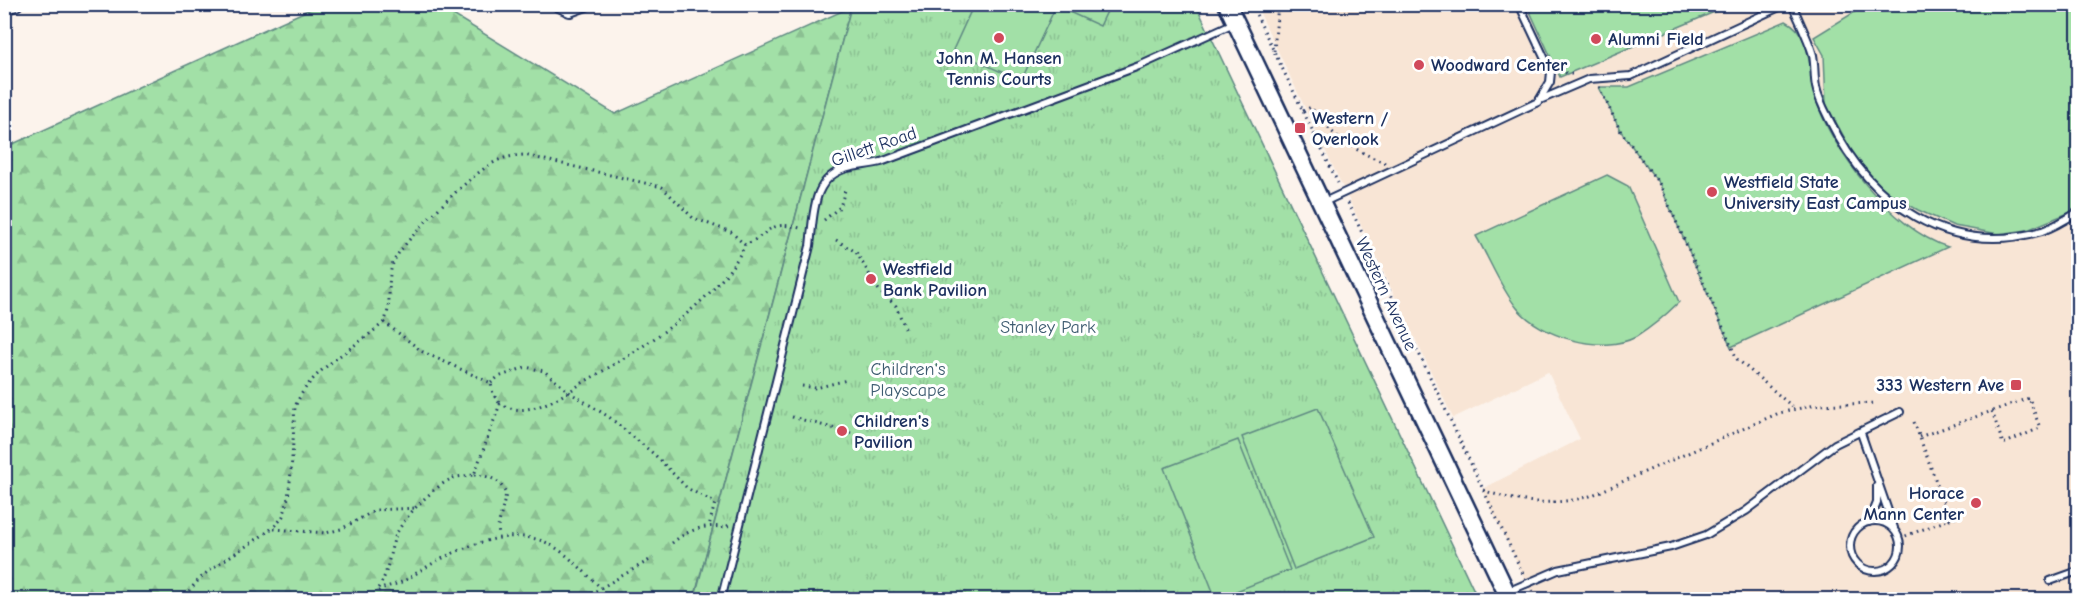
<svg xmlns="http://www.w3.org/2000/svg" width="2083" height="604" viewBox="0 0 2083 604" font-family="'Comic Neue',sans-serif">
  <defs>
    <pattern id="forest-firs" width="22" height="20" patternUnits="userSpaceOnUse" patternTransform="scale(1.5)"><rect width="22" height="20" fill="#a2e0a7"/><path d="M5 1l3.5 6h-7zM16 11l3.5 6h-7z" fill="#8bc092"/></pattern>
    <pattern id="park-tufts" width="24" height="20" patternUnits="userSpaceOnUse" patternTransform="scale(1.5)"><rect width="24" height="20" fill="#a2e0a7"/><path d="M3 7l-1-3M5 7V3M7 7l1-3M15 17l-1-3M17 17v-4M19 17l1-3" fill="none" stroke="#8bc092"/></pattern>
  </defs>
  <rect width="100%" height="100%" fill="#fcf3ec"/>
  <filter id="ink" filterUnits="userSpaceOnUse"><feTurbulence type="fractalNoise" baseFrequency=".0167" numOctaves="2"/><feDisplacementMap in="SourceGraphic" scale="12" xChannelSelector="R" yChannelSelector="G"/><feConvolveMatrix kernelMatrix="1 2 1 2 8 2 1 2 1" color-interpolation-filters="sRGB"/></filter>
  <g filter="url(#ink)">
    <!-- built -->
    <path fill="#f8e5d5" d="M1256,5H2078V599H1534L1482,489L1580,439L1548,372L1453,418Z"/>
    <!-- forest -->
    <path fill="url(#forest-firs)" stroke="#5e8882" stroke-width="1.5" d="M319,5H437L615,114L851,7L694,599H5L4,148Z"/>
    <!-- park -->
    <path fill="url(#park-tufts)" stroke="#5e8882" stroke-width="1.5" d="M857,4L1196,5L1478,599L694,600L851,7Z"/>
    <!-- garden -->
    <path fill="#a2e0a7" stroke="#5e8882" stroke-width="1.5" d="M974,4H1110V5L1100,26L1056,6L1021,81L953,50Z
      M1527,5H1731L1560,77Z
      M1866,5H2078V209L2027,230L1999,234L1954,226L1918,210L1883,190L1854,155L1826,104L1824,55L1814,37Z
      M1786,21C1813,34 1808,72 1815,96C1830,150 1893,230 1948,247L1731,347L1660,185L1620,130L1599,87H1629Z
      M1607,175L1628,186L1679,302C1666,315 1652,327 1636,337C1602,355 1541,337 1517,308C1500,287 1490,260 1476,236Z
      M1318,408L1374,537L1294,569L1242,437Z
      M1238,440L1290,570L1216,599L1164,468Z"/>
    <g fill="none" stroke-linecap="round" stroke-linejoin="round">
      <defs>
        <path id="lane" d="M1792,4C1799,21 1808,38 1813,55C1815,66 1814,77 1816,87C1818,98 1825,111 1830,121C1870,203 1948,258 2042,231C2054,227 2067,219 2078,212
          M1540,100L1589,79L1631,76L1786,4
          M1324,202L1538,102L1550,82L1551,72L1519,4
          M1861,433L1894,528
          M1850 546a25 25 0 1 1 50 0a25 25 0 1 1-50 0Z
          M1869,522L1877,503V486
          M2050,581L2078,571
          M1507,592L1558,570L1671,547L1706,535L1746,511L1835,444L1900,412
          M721,600L810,246C814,215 811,177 848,168C859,165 870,165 881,162L1139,66L1234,23"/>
        <path id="street" d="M557,4L570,10L586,4
          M4,8L16,4"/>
        <path id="secondary" d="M1227,4L1510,600"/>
      </defs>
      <!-- lane casing -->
      <use href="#lane" stroke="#1b2f5e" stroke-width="10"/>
      <!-- street casing -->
      <use href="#street" stroke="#1b2f5e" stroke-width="16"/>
      <!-- secondary casing -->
      <use href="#secondary" stroke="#1b2f5e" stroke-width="21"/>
      <!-- path -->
      <path stroke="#1b2f5e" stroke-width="3" stroke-dasharray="1.5 4.5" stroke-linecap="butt" d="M1251,4L1338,183
        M1274,51L1278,4
        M1561,68L1567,74H1573
        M1599,87L1620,130L1660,185L1737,359L1795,409
        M1303,111L1311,107C1329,135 1354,150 1385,163
        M1348,203L1523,574
        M824,220L840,207L845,190
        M836,240L856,252L880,292L896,306L905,328
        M384,322L423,352L491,383L493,394L500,404
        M491,383L498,377L526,367L544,371L569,392L609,417L655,455L687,488L715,503L709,526
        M802,386L816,388L847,380
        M792,417L851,433
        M1914,422L1950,519L1957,516
        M1919,437L2029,398L2040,428L2003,444L1992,411
        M474,475C489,476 499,478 506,494L498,527L499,537
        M1483,490C1519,504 1554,506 1590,496L1779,413L1815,405L1876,403
        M274,529L326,533L341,529L376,510L416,508
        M1900,538L1950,519
        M672,543C686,531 706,523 725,528L730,524
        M4,585L19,600
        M378,588C389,573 388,557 394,540C400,520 432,488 451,479C457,476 466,476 474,475L500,404C509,408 518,411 527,409C551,405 569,391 589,379C642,349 718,301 745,245
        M1532,590L1536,600
        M181,600C190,590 199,578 210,570C227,556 275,532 283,516C292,497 293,431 295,407C310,368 355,349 384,322C394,302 384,280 395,259C406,238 471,174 493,163C503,157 512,156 524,155L662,187L693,218L731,232L745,245C772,233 767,220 800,228
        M370,600C383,582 392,589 409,578C445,554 508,521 551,545C569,555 585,573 600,587
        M580,600L653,558"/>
      <!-- lane -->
      <use href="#lane" stroke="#fff" stroke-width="6"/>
      <!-- street -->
      <use href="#street" stroke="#fff" stroke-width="12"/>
      <!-- secondary -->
      <use href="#secondary" stroke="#fff" stroke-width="16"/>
    </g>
  </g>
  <!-- markers -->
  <g fill="#d1495b" stroke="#fff" stroke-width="2">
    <circle cx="999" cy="38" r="6"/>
    <circle cx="1596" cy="39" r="6"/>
    <circle cx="1419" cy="65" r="6"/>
    <rect x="1294" y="122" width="12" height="12" rx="3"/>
    <circle cx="1712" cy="192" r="6"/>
    <circle cx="871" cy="279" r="6"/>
    <rect x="2010" y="379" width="12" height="12" rx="3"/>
    <circle cx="842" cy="431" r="6"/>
    <circle cx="1976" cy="503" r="6"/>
  </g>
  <g text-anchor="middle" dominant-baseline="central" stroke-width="6" stroke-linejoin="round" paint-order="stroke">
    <!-- poi labels -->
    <g font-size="18" font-weight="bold" fill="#1b2f5e" stroke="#fff" text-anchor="start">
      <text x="1608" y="39">Alumni Field</text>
      <text x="999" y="58" text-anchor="middle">John M. Hansen<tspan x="999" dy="21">Tennis Courts</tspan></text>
      <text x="1431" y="65">Woodward Center</text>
      <text x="1312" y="118">Western /<tspan x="1312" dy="21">Overlook</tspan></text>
      <text x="1724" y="182">Westfield State<tspan x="1724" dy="21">University East Campus</tspan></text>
      <text x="883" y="269">Westfield<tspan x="883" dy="21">Bank Pavilion</tspan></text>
      <text x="2004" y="385" text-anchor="end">333 Western Ave</text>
      <text x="854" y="421">Children's<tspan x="854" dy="21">Pavilion</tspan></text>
      <text x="1964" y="493" text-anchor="end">Horace<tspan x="1964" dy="21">Mann Center</tspan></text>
    </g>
    <!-- street labels -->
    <g font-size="18" fill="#1b2f5e" stroke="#fff">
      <text transform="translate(874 147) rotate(-19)">Gillett Road</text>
      <text transform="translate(1386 294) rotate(65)">Western Avenue</text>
    </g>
    <!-- park labels -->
    <g font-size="18" fill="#3d5b70" stroke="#fff">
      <text x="1048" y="327">Stanley Park</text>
      <text x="908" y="369">Children's<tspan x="908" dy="21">Playscape</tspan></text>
    </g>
  </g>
  <!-- margin -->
  <rect width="2083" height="604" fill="none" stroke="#fff" stroke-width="24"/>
  <rect x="12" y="12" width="2059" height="580" fill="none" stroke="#1b2f5e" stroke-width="2" filter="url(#ink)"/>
</svg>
